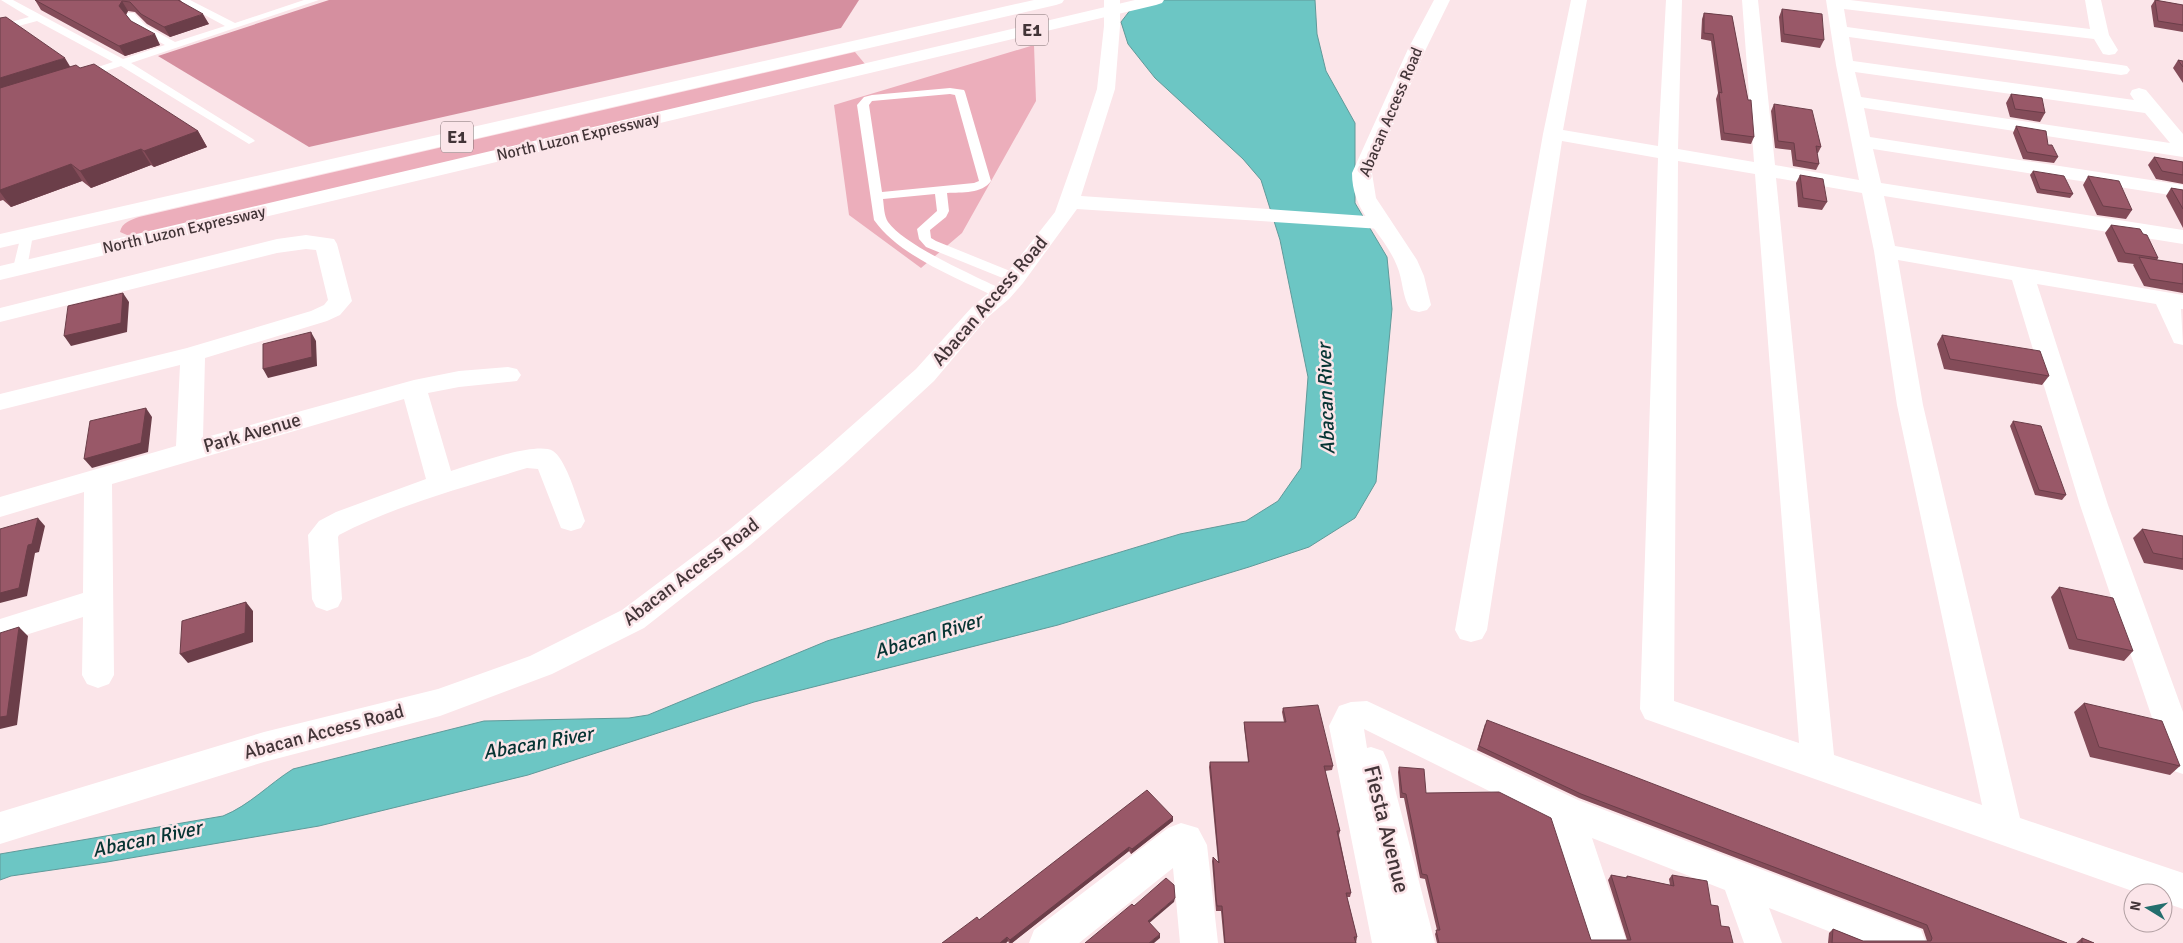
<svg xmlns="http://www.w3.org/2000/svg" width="2183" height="943" viewBox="0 0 2183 943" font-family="Signika,sans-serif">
  <rect width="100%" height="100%" fill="#fbe5e9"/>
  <!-- green -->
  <path fill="#ecaebb" d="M1034,45L1036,101L962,233L921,268L849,215L834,105Z
    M855,52L865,64L140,235H127L120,232C122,222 131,220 139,217Z"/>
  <!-- forest -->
  <path fill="#d58f9f" d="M329,0H859L841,28L309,147L158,56Z"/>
  <!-- water -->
  <path fill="#6cc6c4" stroke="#609a9a" d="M1138,0H1315L1317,34L1326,71L1355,123V203L1387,257L1392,309L1376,482L1355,518L1309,547L1249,567L1058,625L754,702L528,775L319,826L107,862L11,876L0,880V854L223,816C250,805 269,784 293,769L484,721L629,718L648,715L827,641L1180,534L1246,521L1278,501L1301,468L1308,377L1280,240L1261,180L1243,159L1155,78L1128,44L1121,22Z"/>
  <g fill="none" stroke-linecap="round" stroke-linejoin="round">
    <!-- lane -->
    <path fill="#fff" fill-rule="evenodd" d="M1,0H13L123,59L165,45L138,30L126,15L128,13H134L146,26L175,42L225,26L177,0H190L235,23L304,0H319L131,63L253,139L255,141L249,144L121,66L85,78H77L76,76L77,74L113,62L37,21L0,31V25L29,17Z
      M950,88L964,90L965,92L991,181C982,194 962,192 947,193L949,211L946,217L930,230L931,238L936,241L1020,275L1022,278L1015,282L1010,281L926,247L919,239L917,229L937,211L935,194L883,199C884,206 884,216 888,222C905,246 977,277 1006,291L1008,294L1006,297H996C957,278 899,256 874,220L857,105L864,97L872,95ZM950,94L955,95L979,181L974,183L882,192L869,105L872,101Z
      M27,231L33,235L27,268L20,272L13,268L21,235Z"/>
    <!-- street -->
    <path fill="#fff" fill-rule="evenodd" d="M1434,0H1450L1426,49L1372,173L1376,198L1417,260L1424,276L1431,305L1427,310L1419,312L1411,310C1402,298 1403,279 1397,266C1383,231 1352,214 1352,173L1408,49Z
      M1571,0H1587L1563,130L1658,146L1666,0H1682L1678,149L1754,162L1742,0H1758L1775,165L1859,180L1836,65L1826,0H1850L2090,29L2085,0H2101L2109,35L2118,50L2115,54L2109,55L2103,54L2094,39L1844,9L1847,27L2121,65L2127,66L2130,70L2127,74L2121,75L1849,37L1853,61L2134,100L2130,94L2132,90L2139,88L2146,90L2183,134V157L1864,108L1870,137L2183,185V197L1873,149L1881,183L2183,230V244L1884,196L1895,246L2183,295V309H2181L2183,345L2174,343L2156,304L2037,284L2108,505L2183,712V774L2171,770L2166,759L2080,505L2012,280L1898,260L1923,405L2020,818L2183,873V909L2163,902V893H2138L1645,719L1640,709L1658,158L1562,141L1487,630L1482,639L1471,642L1460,639L1455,630L1543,134ZM1855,72L2145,113L2170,143L1861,97ZM1678,161L1755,174L1799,743L1674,701ZM1776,178L1862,193L1874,251L1897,405L1982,805L1834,755Z
      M306,235L334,239L337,244L352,301L340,315L327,321L205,358L203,438L414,380L459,371L508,367L517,369L521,375L517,381L459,387L428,393L451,471C471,465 536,441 553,451C567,460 579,505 585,521L581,528L571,531L561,528L538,469L527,468C465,487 396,505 339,535L338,537L342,599L338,607L327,611L316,607L312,599L308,535L319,521L336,512L426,479L404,399L112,484L114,675L109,684L98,688L87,684L82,675L83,617L0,643V619L83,593L84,492L0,517V497L176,446L180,365L0,410V394L187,348L311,311L324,305L328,300L316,250L306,249L277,253L0,322V308L277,239Z
      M1367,701L1578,800L1921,930L1926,943H1859L1769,908L1782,943H1744L1725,890L1592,838L1627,943H1589L1550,821L1364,729L1367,748L1371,747L1383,751L1388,762L1435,943H1372L1329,726L1339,706L1351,702Z
      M1181,823L1198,828L1207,845L1218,943H1180L1173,868L1079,943H1029L1034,930L1168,828Z"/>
    <!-- secondary -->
    <path fill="#fff" fill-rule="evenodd" d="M1104,0H1120V26L1115,89L1081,196L1381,217L1389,218L1392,223L1389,228L1381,229L1077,209L1023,283L1009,299L988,317L934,381L843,465L750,545L644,628L552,674L440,716L264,762L0,844V812L264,732L438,689L530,656L622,610L730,529L823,451L916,369L972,307L993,289L1007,273L1055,212L1077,150L1097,89L1104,26Z"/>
    <!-- highway -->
    <path fill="#fff" fill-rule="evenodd" d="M1034,0H1064L1062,3L1056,5L0,248V234Z
      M1135,0H1164L1162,3L1156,5L0,280V266Z"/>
  </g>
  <!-- wall -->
  <path fill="#844c59" d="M35,0H180L182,2L209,24L170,37L147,24L135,12L128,11L126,15L131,21L160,45L125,56L41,10Z
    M2155,0L2183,5V32L2154,27L2151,6Z
    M1782,9L1824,40L1820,48L1781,42L1779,17Z
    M1704,13L1732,16L1754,137L1751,144L1721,140L1716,99L1718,93L1711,41L1701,39L1702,19Z
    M0,18L70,67L80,68L198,131L207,147L154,167L151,165L91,188L82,181L11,207L3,200L0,201Z
    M2178,60L2183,61V83L2173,68Z
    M2011,94L2045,113L2040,122L2010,117L2006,103Z
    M1774,104L1821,147L1818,153H1817L1819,164L1816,170L1793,166L1791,150L1775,148L1771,111Z
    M2016,126L2048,145L2058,157L2054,163L2023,159L2013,133Z
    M2154,157L2183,162V184L2156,179L2148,165Z
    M2033,171L2073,194L2070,198L2037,193L2030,175Z
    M1800,175L1827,202L1822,210L1798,207L1796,183Z
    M2088,176L2132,210L2126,219L2097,215L2083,185Z
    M2171,188L2183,190V228L2166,196Z
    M2111,225L2143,234L2158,258L2157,260L2183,264V293L2144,286L2133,265L2134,264L2118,262L2105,233Z
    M1942,335L2049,376L2042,385L1944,369L1937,344Z
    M2013,421L2066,495L2062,500L2035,495L2010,426Z
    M2142,529L2183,536V570L2144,563L2133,538Z
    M2059,587L2133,651L2124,661L2069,649L2051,597Z
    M2084,703L2180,766L2170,775L2090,757L2074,712Z
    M1283,708L1333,766L1332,770L1325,771L1340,831L1339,835L1351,893L1350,897H1347L1357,937L1356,943H1224L1221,911H1216L1212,861L1213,857L1218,862L1209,767L1210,762H1248L1244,727V722H1284L1282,712Z
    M1485,724L2067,943H1828L1829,933L1833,929L1863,941H1927L1923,929L1579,798L1477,750Z
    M1399,767L1426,793L1591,940H1627L1608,880L1611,875L1626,878L1627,876L1670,885L1669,879L1672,875L1711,905L1721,926L1733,943H1437L1435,934L1437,930L1425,879L1420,878L1404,798H1400L1398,772Z
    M1173,817V821L1131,854L1129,851L1012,943H1009L1008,941L1006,943H942L979,920Z
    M2082,938L2094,943H2076Z"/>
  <!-- shaded-wall -->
  <path fill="#6b3e49" d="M122,1L128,11L125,16L119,6Z
    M203,14L209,24L170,37L164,27Z
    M155,34L160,45L125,56L119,46Z
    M65,58L74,73L0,97V78Z
    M198,131L207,147L154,167L144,151Z
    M141,149L151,165L91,188L80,171Z
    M71,164L82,181L11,207L0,192V190Z
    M123,293L129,302L127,332L71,346L64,336Z
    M311,332L316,341L317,366L268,378L263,369Z
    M146,408L152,417L148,452L92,468L84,459Z
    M38,518L45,526L39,552L35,553L27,596L0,603V593L28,545Z
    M246,602L253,611V642L188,663L180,654Z
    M19,627L28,636L17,725L0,729V717Z
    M1173,817V821L1131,854L1132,849Z
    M1129,847V851L1012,943H1010V940Z
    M1175,898L1174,902L1147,925L1148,921Z
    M1160,934V938L1154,943H1149Z
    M1007,937L1008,941L1006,943H1000Z"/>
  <!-- building -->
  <path fill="#995868" stroke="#6b3e49" d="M35,0H178L203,14L164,27L141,14L130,2L122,1L119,6L131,21L155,34L119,46Z
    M2155,0L2183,5V25L2158,21Z
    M1782,9L1822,14L1824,40L1784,34Z
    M1704,13L1732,16L1748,100H1751L1754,137L1724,133L1719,92L1722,93L1713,34L1704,33Z
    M6,17L65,58L0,78V18Z
    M2178,60L2183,61V67Z
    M94,64L198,131L144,151L141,149L80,171L71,164L0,190V88L76,65L80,68Z
    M2011,94L2042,98L2045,113L2015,109Z
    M1774,104L1812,110L1821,147L1816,146L1819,164L1796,160L1794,143L1778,141Z
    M2016,126L2046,131L2048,145H2052L2058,157L2027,152Z
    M2154,157L2183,162V175L2162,171Z
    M2033,171L2064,176L2073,194L2040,189Z
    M1800,175L1823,179L1827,202L1803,198Z
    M2088,176L2119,181L2132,210L2103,206Z
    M2171,188L2183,190V209Z
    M2111,225L2140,229L2143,234L2147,235L2158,258L2125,253Z
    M2139,257L2183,264V284L2150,279Z
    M123,293L121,323L64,336L68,306Z
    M311,332L312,357L263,369V344Z
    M1942,335L2040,351L2049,376L1950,359Z
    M146,408L141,443L84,459L90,421Z
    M2013,421L2041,426L2066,495L2039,490Z
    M38,518L32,544L28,545L19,588L0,593V529Z
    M2142,529L2183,536V559L2153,553Z
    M2059,587L2113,598L2133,651L2077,639Z
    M246,602L245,633L180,654L182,621Z
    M19,627L7,716L0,717V633Z
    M2084,703L2162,721L2180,766L2099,747Z
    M1318,705L1333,766H1324L1340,831H1337L1351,893H1346L1357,937H1354L1356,943H1225L1222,906H1217L1216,898L1213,857L1219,863L1210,762H1249L1244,722H1286L1283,708Z
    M1487,720L2067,943H1832L1833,929L1863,941H1931L1932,938L1927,925L1581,794L1479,746Z
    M1399,767L1424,769L1426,793L1499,792L1551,818L1591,940H1631L1611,875L1627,878V876L1674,886L1672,875L1707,881L1711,905L1718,906L1721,926L1729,927L1733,943H1439L1436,930H1440L1427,875L1422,874L1406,794L1402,793Z
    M1147,790L1173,817L1132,849L1129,847L1010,940L1007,937L1000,943H942L977,917L979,920Z
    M1166,878L1174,885L1175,898L1148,921L1160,934L1149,943H1085L1132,904L1134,906Z
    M2082,938L2094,943H2082Z"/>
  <g text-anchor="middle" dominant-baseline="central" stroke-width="5" stroke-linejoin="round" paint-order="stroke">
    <!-- far-street labels -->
    <g font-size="16" fill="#433538" stroke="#fbe5e9">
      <text transform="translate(1391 112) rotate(-67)">Abacan Access Road</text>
      <text transform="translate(578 137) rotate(-13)">North Luzon Expressway</text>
      <text transform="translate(184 230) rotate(-13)">North Luzon Expressway</text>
    </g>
    <!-- shield labels -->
    <g fill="#fbe5e9" stroke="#7a6a6d" stroke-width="1">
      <rect x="1016" y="14.5" width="32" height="31" rx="4"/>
      <rect x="441" y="121.5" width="32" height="31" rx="4"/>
    </g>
    <g font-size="18" font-weight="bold" fill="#433538">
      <text x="1032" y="30">E1</text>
      <text x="457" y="137">E1</text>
    </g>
    <!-- street labels -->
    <g font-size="19" fill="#433538" stroke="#fbe5e9">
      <text transform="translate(990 301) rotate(-49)">Abacan Access Road</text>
      <text transform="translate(252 433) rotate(-16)">Park Avenue</text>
      <text transform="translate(691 572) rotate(-37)">Abacan Access Road</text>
      <text transform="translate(324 732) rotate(-15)">Abacan Access Road</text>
    </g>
    <!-- water labels -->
    <g font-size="20" font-style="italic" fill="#063433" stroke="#fbe5e9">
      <text transform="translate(1326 399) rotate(-92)">Abacan River</text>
      <text transform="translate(928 636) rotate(-17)">Abacan River</text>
      <text transform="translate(538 743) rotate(-10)">Abacan River</text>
      <text transform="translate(147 839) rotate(-12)">Abacan River</text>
    </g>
    <!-- near-street labels -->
    <g font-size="22" fill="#433538" stroke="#fbe5e9">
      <text transform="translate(1387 829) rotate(76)">Fiesta Avenue</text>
    </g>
  </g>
  <!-- north arrow -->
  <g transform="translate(2148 908) rotate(280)"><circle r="24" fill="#fbe5e9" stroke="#b19fa2"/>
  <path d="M0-4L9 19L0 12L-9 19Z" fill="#236e6d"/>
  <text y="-8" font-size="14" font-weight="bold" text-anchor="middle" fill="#433538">N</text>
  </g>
</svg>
